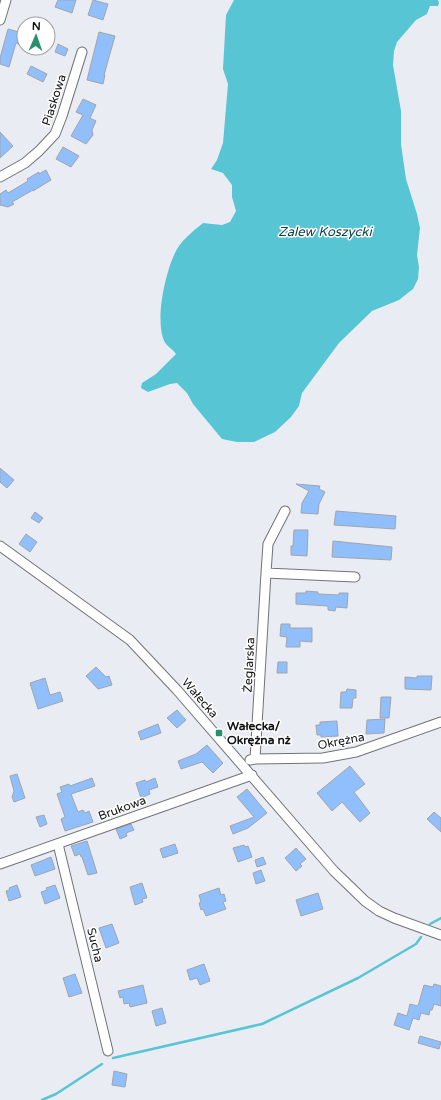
<svg xmlns="http://www.w3.org/2000/svg" width="441" height="1100" viewBox="0 0 441 1100" font-family="'Varela Round',sans-serif">
  <rect width="100%" height="100%" fill="#e9edf3"/>
  <!-- water -->
  <path fill="#58c5d4" d="M234,0H438L439,3L438,6H430L427,14L416,20L397,42L394,51L393,65L401,111V144L406,179L417,214L420,228L417,255L419,267L418,279L413,289L399,300L372,311L339,343L302,393L299,406L291,417L275,432L254,442H237L222,439L193,404L187,393L177,383L170,384L148,392L141,388L142,383L156,374L176,354C172,348 165,346 163,338C156,317 165,275 174,255C180,241 192,232 203,223L222,225L230,222L236,211L232,197V185L223,173L211,169L217,160L223,143L228,84L223,69L226,15Z"/>
  <g fill="none" stroke-linecap="round" stroke-linejoin="round">
    <!-- stream -->
    <path stroke="#58c5d4" stroke-width="2.5" d="M430,924L441,918
      M113,1058L262,1024L358,978L416,944L421,937
      M42,1100L56,1094L102,1064"/>
  </g>
  <!-- building -->
  <path fill="#90bffc" stroke="#a1a5ab" d="M58,0H76L72,13L55,7Z
    M93,0L108,4L103,20L88,15Z
    M8,29L19,32L18,34L24,36V46L16,43L9,67L0,64V58Z
    M99,32L115,36L104,75H105L103,84L87,80Z
    M58,44L68,49L65,56L55,52Z
    M31,66L47,74L43,82L27,74Z
    M83,99L96,105L90,118L96,121L92,130L93,135L86,144L71,136L83,115L76,112Z
    M0,132L13,146L0,158Z
    M63,147L79,156L71,167L56,159Z
    M46,170L51,180L33,191V190L12,202L14,204L8,207L0,205V194L6,190L8,193L28,181L27,179L39,172V174Z
    M0,468L14,480L7,488L0,482Z
    M296,484L320,486L319,489L325,492L319,504L318,514L301,513L302,503L309,491Z
    M336,511L396,516L395,529L334,525Z
    M35,512L43,518L39,523L31,518Z
    M294,530H308L307,556L291,555V546H293Z
    M26,534L37,542L30,552L19,544Z
    M333,541L392,547L391,560L332,557Z
    M306,591L318,592V594L339,595V593H348L347,608L336,607L335,611L328,610V606L296,604V593H306Z
    M281,624H290V628H312V642L300,641V647H286L287,637L280,636Z
    M278,662H287V673H277Z
    M96,667L106,677L109,676L112,685L98,689L86,676Z
    M417,676H432L431,690L405,689V677L417,678Z
    M45,678L50,695L60,692L63,701L38,709L30,683Z
    M347,689L356,690V698H353L352,708H340L341,692H346Z
    M381,697H391L389,718H380Z
    M177,710L186,720L177,728L167,718Z
    M385,719L384,733L366,734L367,720Z
    M337,721L338,736L321,737V735H317L316,725H320V722Z
    M158,724L161,733L141,740L138,732Z
    M207,745L223,763L213,773L202,762L181,769L178,761L196,754Z
    M350,766L365,784L354,792L370,813L360,822L342,802L332,811L317,793Z
    M17,774L25,798L14,802L12,797L14,791L10,776Z
    M92,778L95,786L71,794L78,812L83,810L85,813L89,811L93,822L65,831L61,819L65,817L57,794L62,792L60,787L69,784L70,786Z
    M155,778L158,787L149,790L150,794L141,798L136,783L145,780L146,782Z
    M247,789L267,813L248,828L233,834L230,826L254,817L237,797Z
    M434,812L441,818V832L427,819Z
    M44,815L47,824L40,827L36,817Z
    M131,824L134,830L126,833L127,836L120,839L116,829Z
    M87,841L97,873L88,875L82,857H81L80,854L75,856L71,846Z
    M175,844L178,853L163,858L160,849Z
    M244,845L245,847L248,846L252,857L238,862L233,848Z
    M296,848L306,859L300,864L302,866L296,871L285,858Z
    M51,857L55,869L35,876L31,865Z
    M263,857L266,864L257,867L255,860Z
    M261,870L265,881L256,884L253,873Z
    M142,883L147,898L142,899L143,902L135,905L130,887Z
    M17,885L21,897L9,901L6,891L10,890L9,888Z
    M55,885L60,898L45,904L41,892L47,890L46,888Z
    M219,888L221,895L224,894L226,901L223,902L226,909L206,916L203,909L201,910L199,903L201,902L199,895Z
    M318,893L323,909L301,916L296,900Z
    M112,924L119,943L106,948L99,928Z
    M204,964L210,981L200,985L197,978L190,980L187,970Z
    M75,974L82,993L69,997L63,978Z
    M434,984L441,986V1006L434,1004L432,1010H430L429,1015L421,1013L419,1020L413,1018L409,1030L394,1025L398,1013L407,1016L410,1004L418,1006L424,985L433,987Z
    M143,985L147,1003L130,1007L129,1003L124,1004L123,997L120,998L118,991Z
    M162,1008L166,1023L156,1026L152,1011Z
    M420,1036L441,1042L439,1049L418,1043Z
    M114,1071L127,1074L125,1087L112,1085Z"/>
  <g fill="none" stroke-linecap="round" stroke-linejoin="round">
    <defs>
      <path id="street" d="M0,20L6,0
        M0,177L25,163L39,151L55,134L62,116L82,52
        M0,546L130,640L177,690L334,871L365,901L379,911L394,918L441,935
        M266,573L268,544L285,511
        M255,759L266,573L355,577
        M250,760L255,759L323,758L356,752L441,722
        M58,844L108,1051
        M0,864L252,775"/>
    </defs>
    <!-- street casing -->
    <use href="#street" stroke="#6f7378" stroke-width="11"/>
    <!-- street -->
    <use href="#street" stroke="#fff" stroke-width="9"/>
  </g>
  <!-- markers -->
  <rect fill="#29906d" stroke="#fff" stroke-width="1.5" x="215" y="729" width="8" height="8" rx="2"/>
  <g text-anchor="middle" dominant-baseline="central" stroke-width="3" stroke-linejoin="round" paint-order="stroke">
    <!-- street labels -->
    <g font-size="12" fill="#101214" stroke="#fff">
      <text transform="translate(54 100) rotate(-72)">Piaskowa</text>
      <text transform="translate(249 665) rotate(-87)">Żeglarska</text>
      <text transform="translate(200 698) rotate(49)">Wałecka</text>
      <text transform="translate(341 741) rotate(-11)">Okrężna</text>
      <text transform="translate(122 808) rotate(-20)">Brukowa</text>
      <text transform="translate(95 945) rotate(76)">Sucha</text>
    </g>
    <!-- poi labels -->
    <g font-size="12" font-weight="bold" fill="#101214" stroke="#fff" text-anchor="start">
      <text x="227" y="726">Wałecka/<tspan x="227" dy="14">Okrężna nż</tspan></text>
    </g>
    <!-- water labels -->
    <g font-size="13" font-style="italic" fill="#0e4047" stroke="#fff">
      <text x="325" y="232">Zalew Koszycki</text>
    </g>
  </g>
  <!-- north arrow -->
  <g transform="translate(36 36) rotate(2)"><circle r="19" fill="#ffffff" stroke="#9fa0a1"/>
  <path d="M0-3L7 15L0 10L-7 15Z" fill="#29906d"/>
  <text y="-6" font-size="11" font-weight="bold" text-anchor="middle" fill="#101214">N</text>
  </g>
</svg>
